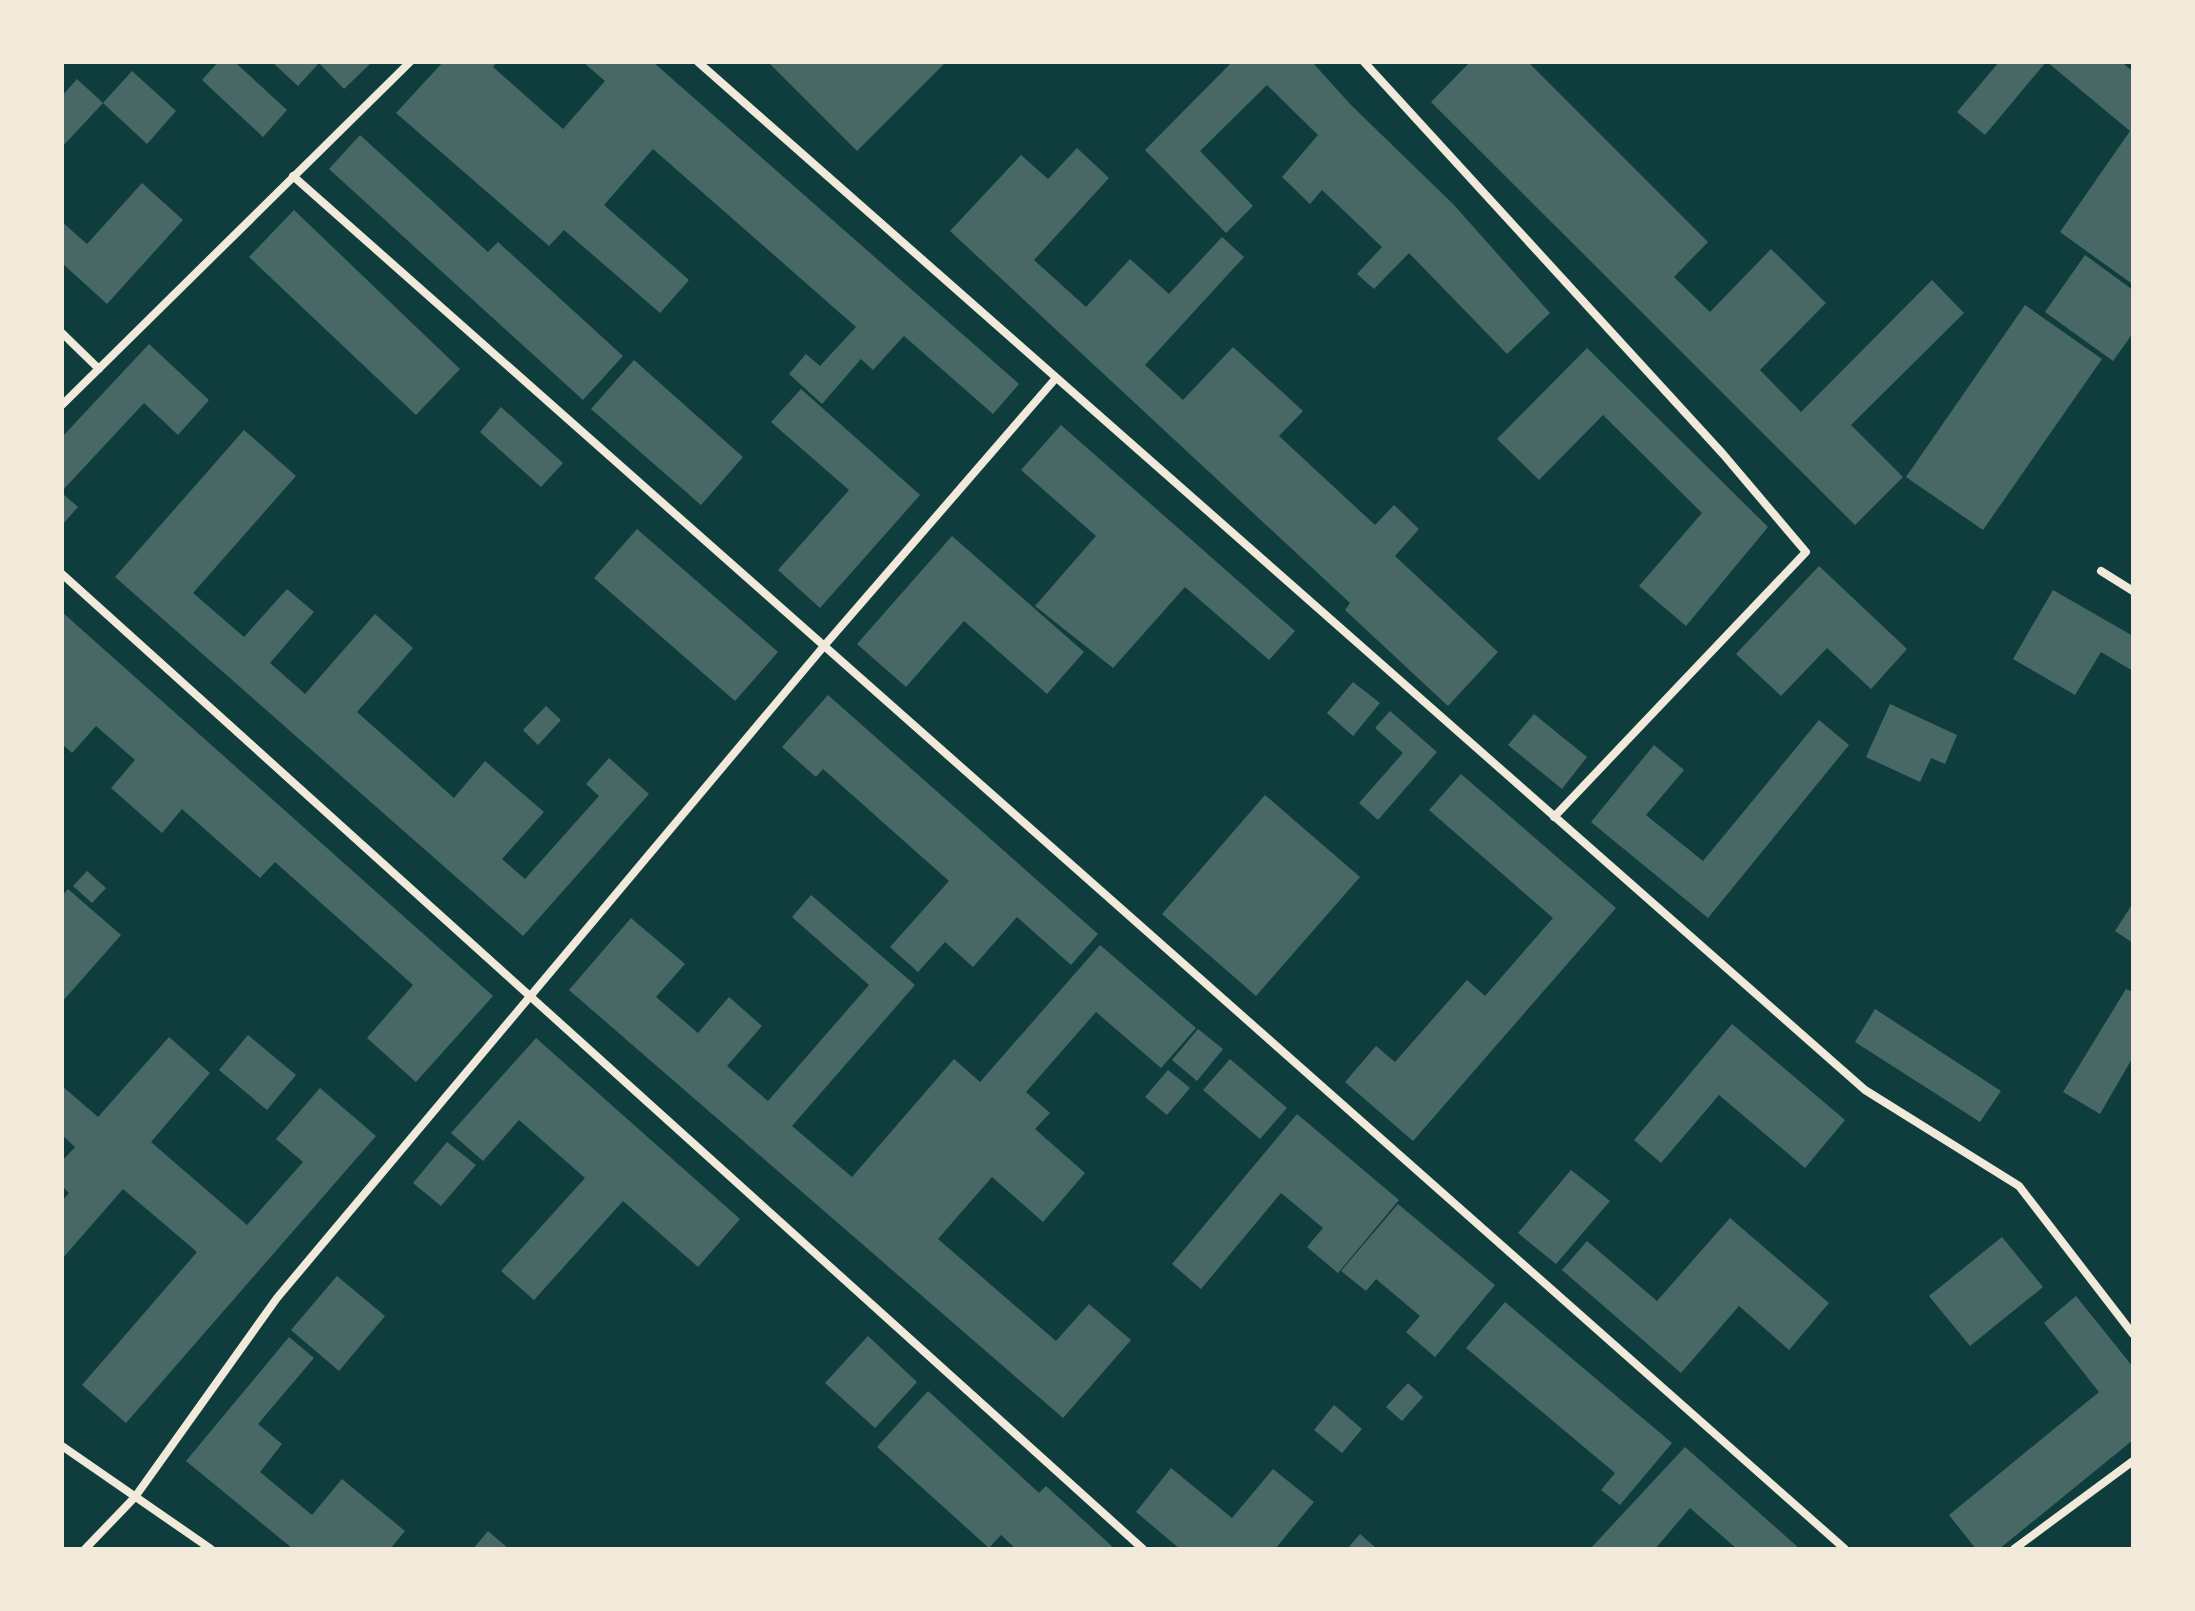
<svg xmlns="http://www.w3.org/2000/svg" width="2195" height="1611" viewBox="0 0 2195 1611" font-family="'Sofia Sans Condensed',sans-serif">
  <rect width="100%" height="100%" fill="#0f3d3e"/>
  <!-- building -->
  <path fill="#486865" d="M218,62H239L237,64L287,110L263,137L202,80Z
    M272,62L319,63L372,62L344,89L319,63L298,86Z
    M443,62H497L493,67L563,129L605,81L583,62H653L1019,384L993,414L904,336L873,370L861,359L822,404L789,374L806,354L820,366L856,327L653,149L604,205L689,280L660,313L564,230L549,246L396,113Z
    M768,62H946L857,151Z
    M1232,62H1312L1351,105L1454,205L1550,313L1507,354L1409,253L1374,289L1357,274L1382,247L1322,190L1310,204L1282,177L1318,135L1267,85L1200,151L1253,206L1226,233L1145,150Z
    M1470,62H1528L1708,242L1674,277L1710,312L1771,249L1826,303L1760,370L1801,412L1932,280L1964,313L1851,425L1903,477L1855,525L1431,102Z
    M1999,62H2046L1985,135L1957,112Z
    M2047,62H2122L2133,72V280L2131,283L2060,232L2130,131Z
    M132,71L176,111L147,144L103,103L62,147V96L77,79L103,103Z
    M360,135L488,252L498,242L623,356L583,400L329,169Z
    M1077,148L1109,178L1034,260L1086,307L1130,259L1169,294L1222,237L1244,257L1145,365L1183,400L1233,347L1303,411L1279,436L1375,525L1394,505L1419,529L1395,556L1498,652L1448,706L1345,610L1350,603L950,231L1021,155L1048,179Z
    M142,183L183,220L107,304L62,263V222L87,244Z
    M294,210L460,369L416,415L249,257Z
    M2085,255L2133,290V333L2113,361L2045,312Z
    M2025,305L2102,359L1983,530L1906,477Z
    M149,344L209,400L178,435L144,403L62,491V437Z
    M1587,348L1768,527L1686,626L1639,586L1702,513L1603,415L1539,480L1497,439Z
    M634,360L743,457L701,505L591,409Z
    M801,389L920,495L820,608L778,570L849,490L771,422Z
    M501,407L563,463L541,487L480,432Z
    M1061,425L1295,631L1269,660L1185,587L1113,668L1035,606L1096,536L1021,470Z
    M244,430L296,476L193,593L244,637L287,589L314,612L270,663L305,694L375,614L413,648L357,712L454,798L485,761L544,812L502,859L525,879L599,796L586,784L609,758L649,794L523,936L115,577Z
    M62,493L78,507L62,525Z
    M637,529L778,652L735,701L594,578Z
    M952,536L1084,652L1047,694L964,621L906,687L857,644Z
    M1819,566L1907,649L1871,689L1827,648L1781,696L1736,654Z
    M2053,590L2133,636V671L2101,652L2075,695L2013,659Z
    M62,612L493,996L416,1082L367,1038L413,985L275,862L260,878L182,809L162,833L111,788L135,760L96,726L72,753L62,744Z
    M1353,682L1380,703L1353,736L1327,713Z
    M828,695L1098,934L1071,965L1017,917L973,967L945,942L918,972L890,947L949,881L823,769L816,777L782,747Z
    M1890,704L1957,735L1945,764L1931,758L1920,782L1866,757Z
    M546,706L561,720L538,745L523,730Z
    M1390,711L1437,752L1378,820L1359,803L1403,753L1375,728Z
    M1534,714L1587,757L1562,789L1508,745Z
    M1819,720L1849,745L1708,918L1591,822L1654,745L1684,770L1646,815L1703,861Z
    M1461,774L1616,908L1413,1141L1345,1082L1376,1046L1395,1062L1467,980L1485,996L1553,918L1429,810Z
    M1265,795L1360,877L1256,996L1162,914Z
    M87,871L106,888L92,903L73,886Z
    M68,889L121,935L62,1002V896Z
    M811,895L915,985L792,1126L852,1177L954,1059L980,1082L1100,945L1196,1028L1161,1068L1096,1012L1026,1092L1050,1113L1035,1129L1085,1173L1043,1222L992,1177L938,1239L1056,1341L1089,1304L1131,1340L1063,1418L569,990L631,918L685,964L656,997L698,1033L729,997L762,1026L727,1066L768,1101L869,985L792,917Z
    M2133,903V943L2115,931Z
    M2126,989L2133,992V1057L2100,1114L2063,1092Z
    M1875,1009L2001,1091L1980,1122L1855,1042Z
    M1732,1024L1845,1120L1805,1168L1719,1095L1661,1163L1634,1140Z
    M1198,1029L1223,1049L1197,1081L1172,1060Z
    M248,1035L296,1075L267,1110L219,1070Z
    M169,1037L210,1073L151,1142L247,1225L303,1162L276,1139L320,1088L376,1136L126,1423L82,1385L197,1252L123,1189L62,1259V1201L69,1193L62,1186V1161L75,1147L62,1135V1086L98,1117Z
    M536,1038L740,1219L698,1267L623,1201L534,1300L501,1271L585,1178L519,1120L483,1161L451,1133Z
    M1230,1059L1287,1108L1260,1139L1203,1090Z
    M1168,1070L1190,1088L1167,1115L1145,1097Z
    M1297,1114L1399,1200L1338,1273L1307,1247L1323,1228L1281,1193L1201,1289L1172,1264Z
    M447,1142L476,1165L441,1206L413,1183Z
    M1571,1170L1610,1201L1556,1264L1518,1233Z
    M1398,1204L1495,1285L1435,1357L1406,1332L1420,1316L1376,1279L1366,1291L1341,1271Z
    M1730,1218L1829,1303L1789,1350L1739,1306L1681,1373L1562,1270L1587,1241L1657,1301Z
    M2002,1237L2043,1287L1970,1346L1929,1296Z
    M337,1276L385,1316L339,1371L291,1330Z
    M2076,1296L2133,1367V1440L1999,1549H1976L1949,1515L2099,1392L2044,1323Z
    M1505,1302L1672,1443L1620,1505L1601,1490L1615,1473L1466,1348Z
    M868,1336L917,1382L875,1428L825,1383Z
    M289,1337L314,1358L258,1424L282,1444L260,1472L312,1515L342,1479L405,1531L390,1549H293L186,1461Z
    M1408,1383L1423,1397L1402,1421L1386,1407Z
    M928,1391L1039,1493L1046,1486L1115,1549H1016L1001,1535L989,1548L877,1447Z
    M1334,1405L1362,1429L1342,1453L1314,1430Z
    M1685,1447L1800,1549H1737L1690,1508L1655,1549H1590Z
    M1171,1468L1232,1518L1273,1469L1314,1502L1275,1549H1180L1136,1512Z
    M488,1531L509,1549H473Z
    M1360,1534L1377,1549H1347Z"/>
  <g fill="none" stroke-linecap="round" stroke-linejoin="round">
    <!-- minor -->
    <path stroke="#f1e9da" stroke-width="8" d="M698,62L1865,1090L2019,1186L2133,1334
      M1364,62L1723,454L1806,552L1554,817
      M293,176L1845,1549
      M62,333L99,369
      M62,405L410,62
      M2101,571L2133,591
      M62,574L1143,1549
      M62,1446L211,1549
      M85,1549L135,1497L277,1298L824,646L1056,378
      M2014,1549L2133,1461"/>
  </g>
  <!-- border -->
  <rect width="2195" height="1611" fill="none" stroke="#f1e9da" stroke-width="128"/>
</svg>
